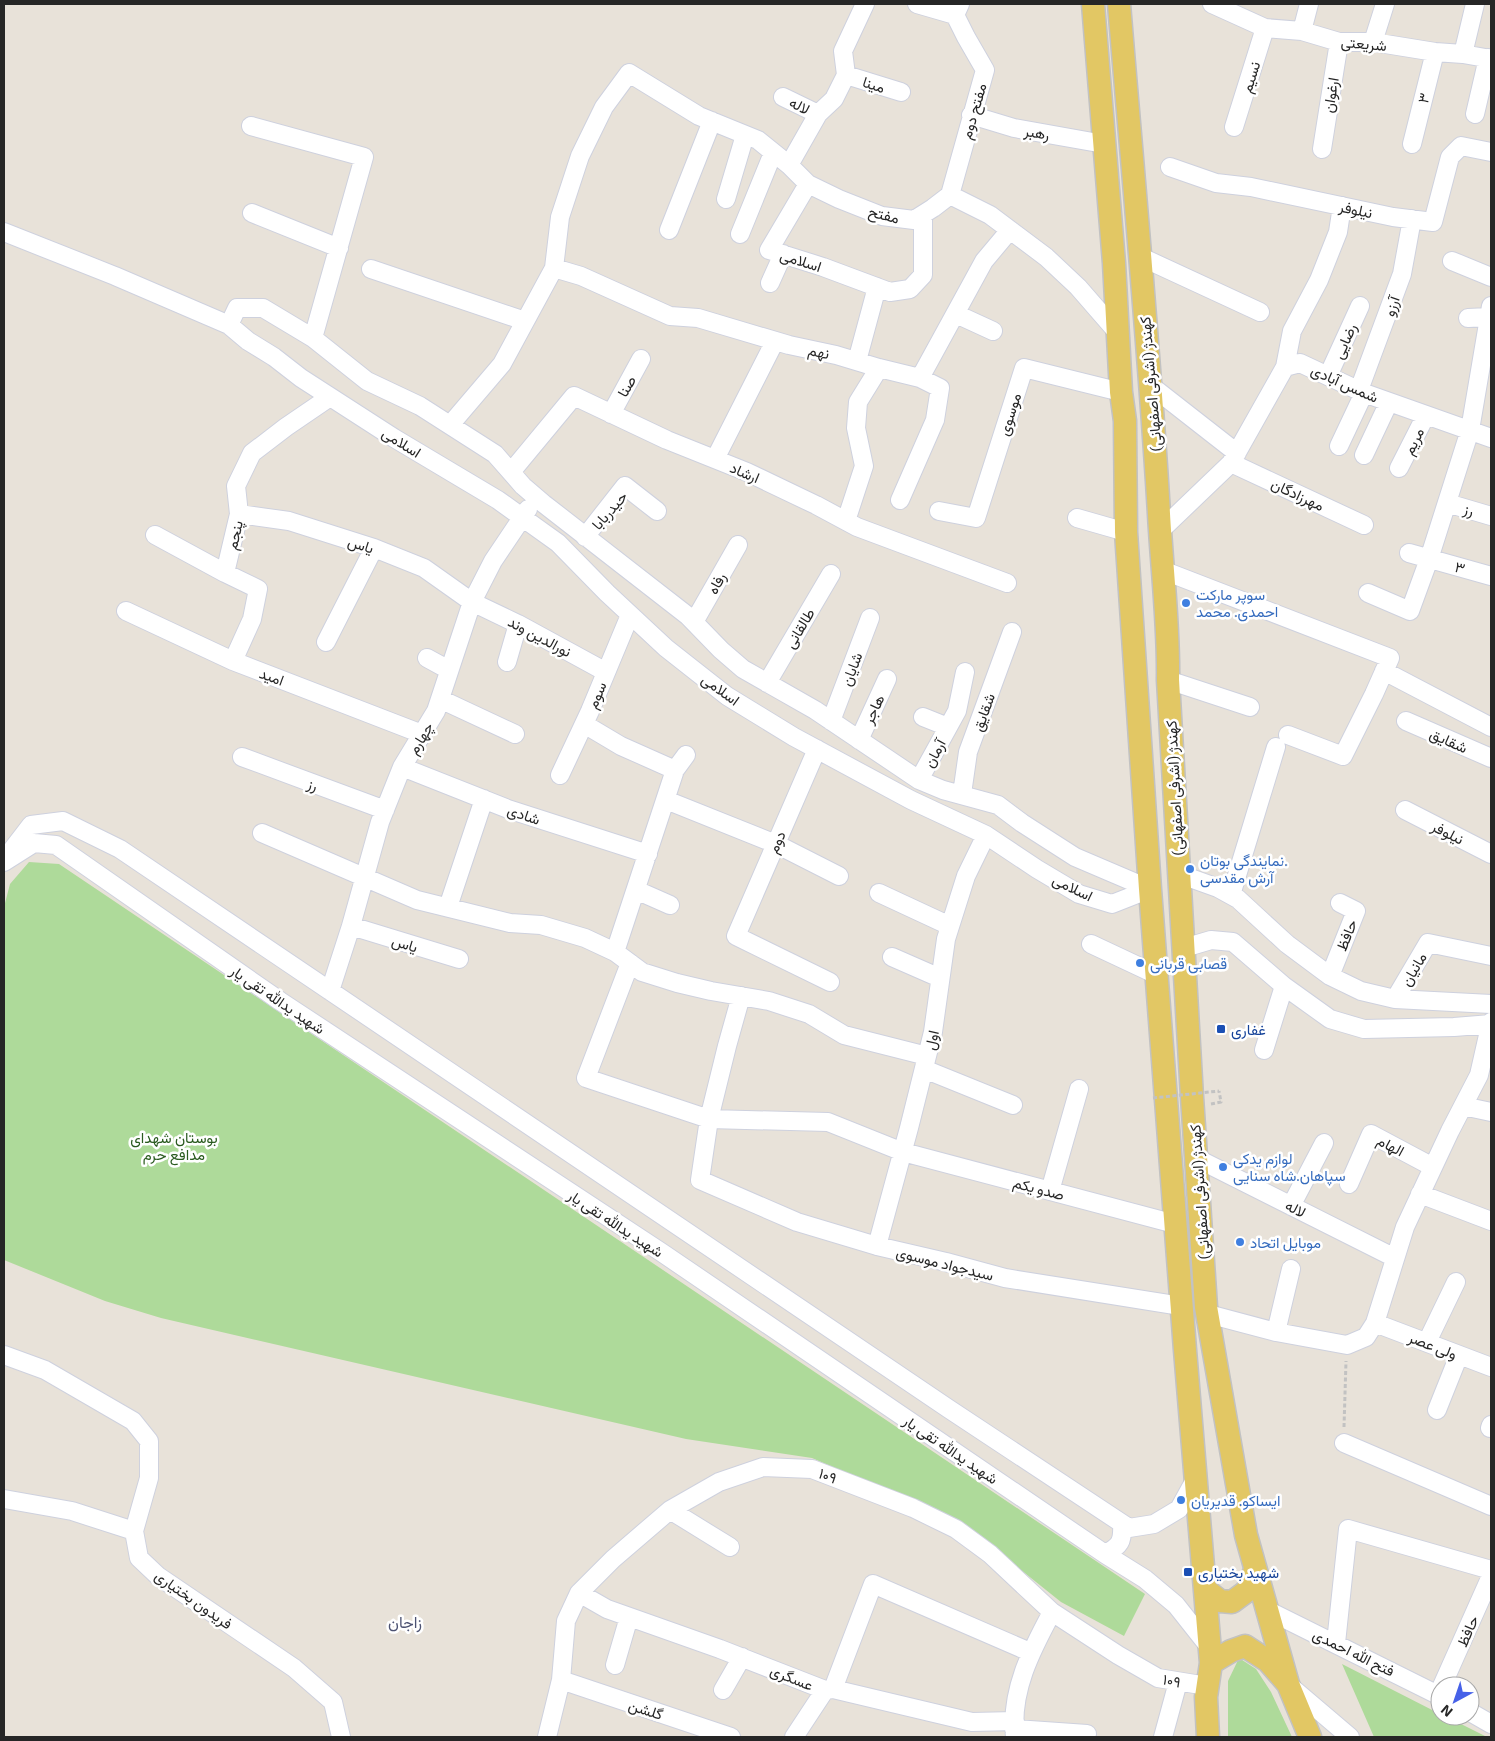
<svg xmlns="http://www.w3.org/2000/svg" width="1495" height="1741" viewBox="0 0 1495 1741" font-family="'Exo 2',Vazirmatn,sans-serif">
  <rect width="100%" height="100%" fill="#e8e2d9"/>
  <!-- green -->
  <path fill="#aeda9a" d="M29,862L59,864L1145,1594L1124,1636L1061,1602L962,1523L812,1458L686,1439L161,1318L105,1301L4,1260V907L10,884Z
    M1239,1658L1256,1669L1271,1692L1292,1737H1228V1681Z
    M1342,1664L1440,1714V1716H1445L1487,1737H1374Z"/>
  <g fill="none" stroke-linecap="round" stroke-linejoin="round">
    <defs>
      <path id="minor" d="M917,4L955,15
        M1212,4L1265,28L1302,31L1339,42H1373L1435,52L1463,54L1491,59
        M1302,31L1309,4
        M1373,42L1385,4
        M1463,54L1475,4
        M846,75L901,92
        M783,97L818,114
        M1475,114L1488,58
        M971,115L1014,128L1104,144
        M251,126L364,157L313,338
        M1234,127L1265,28
        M1412,144L1435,52
        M1322,149L1339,42
        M789,165L818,114L834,99L846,75L843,51L865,4
        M1170,167L1216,183L1251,187L1393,217L1433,222L1450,157L1461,146L1491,152
        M808,184L769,250L823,267L890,292L910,289L923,275V215
        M950,195L985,70L966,37L955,15L960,4
        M726,199L745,135
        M252,213L339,248
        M669,230L712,121
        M4,232L115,276L229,325
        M740,234L773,153
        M1139,256L1260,312
        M1452,261L1491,277
        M554,268L581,276L670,316L698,318L789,345L836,355L879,368L920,378L984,261L1010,230
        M371,269L525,321
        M770,283L783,254
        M237,308H263L313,338L367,381L420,406L495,454L523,486L544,504L688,616L721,650L743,669L815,710L919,780L943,790L998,805L1022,823L1075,857L1150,889L1112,904L1079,894L1037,869L986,835L911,800L794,737L727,696L666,648L607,593L558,543L498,500L394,438L301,378L274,357L248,341L229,325Z
        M956,314L993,331
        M1468,318L1489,317
        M857,361L877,287
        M1285,367L1292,331L1319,280L1338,232L1342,206
        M1328,376L1360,306
        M1150,385L1237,453
        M1359,390L1402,274L1412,219
        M611,414L641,359
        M450,425L502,364L554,268L560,217L580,156L604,107L629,73L699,116L758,140L789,165L808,184L839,199L882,216L914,220L933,208L950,195L990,215L1046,257L1078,287L1118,333
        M1339,446L1364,393
        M1364,455L1389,402
        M715,459L775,341
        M1231,463L1364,525
        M1399,468L1426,415
        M511,472L574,396L667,440L747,472L816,505L857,527L1007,583
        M900,500L935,420L940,388L920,378
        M1447,503L1491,516
        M939,511L976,518L1024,368L1121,392
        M239,514L289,521L374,548L424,568L472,602L518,624L606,672
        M1077,518L1126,532
        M846,521L864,466L856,428L858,402L879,368
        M1160,531L1231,463L1285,367L1300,363L1364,393L1491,438
        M155,535L225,573
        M585,537L625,486L657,511
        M1409,553L1491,576
        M1162,570L1390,658L1374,694L1343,756L1288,735
        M1368,593L1410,611L1429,559L1470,430L1491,306
        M126,611L233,661L422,734
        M694,622L738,545
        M326,642L374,548
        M427,658L449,670
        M233,661L252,619L258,589L225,573L239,514L236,486L252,453L286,427L330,397
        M507,662L518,624
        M1384,671L1491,727
        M1168,680L1250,707
        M767,683L831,574
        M440,699L515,734
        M923,717L948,727
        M831,721L870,618
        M1406,721L1491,758
        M584,724L621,746L675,770
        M859,740L887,679
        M817,749L736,936L830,982
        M242,757L385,810
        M402,767L508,809L648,854
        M560,775L590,711L630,615
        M919,780L957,711L965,672
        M962,794L968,752L1012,632
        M666,800L776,844L839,876
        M1405,810L1491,854
        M262,833L417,900L510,923L541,925L585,938L615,952L642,972L677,983L711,991L769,1001L809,1014L844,1035L927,1056
        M8,855L31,825L63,821L120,849L949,1409L1129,1528L1154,1524L1179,1509L1196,1478
        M4,862L34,843L56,845L280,1001L661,1252L1105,1554L1145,1579L1176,1605L1210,1648
        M1179,874L1218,888L1238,899L1287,944L1330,976L1361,991L1395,999L1491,1004
        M636,890L670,905
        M879,893L950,926
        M1231,895L1276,747
        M448,907L484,799
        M351,926L459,959
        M1091,944L1157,975
        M1184,948L1211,940L1233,942L1284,986L1330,1019L1364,1029L1454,1027L1491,1024
        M615,952L675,770L686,755
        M892,957L940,978
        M630,963L586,1078L709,1119L828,1122L903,1152L1175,1224
        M1330,976L1356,911L1340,903
        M330,991L351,926L380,822L402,767L436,711L472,602L493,561L528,509
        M741,996L727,1046L709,1119L700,1180L797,1222L877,1246L946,1262L1005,1278L1181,1306
        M1395,999L1428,943L1491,956
        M1264,1050L1284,986
        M924,1069L1013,1105
        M1463,1106L1491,1112
        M1196,1158L1395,1258
        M1349,1184L1371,1134L1433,1167
        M1050,1191L1079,1089
        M1420,1194L1491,1221
        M1291,1206L1324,1143
        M877,1246L909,1128L933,1032L946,939L966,876L986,835
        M1208,1314L1276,1332L1347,1345L1366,1337L1375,1323L1405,1227L1450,1131L1479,1075L1491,1022
        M1375,1323L1491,1367
        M1276,1332L1291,1269
        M1427,1342L1456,1282
        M4,1355L45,1370L133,1421L149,1441V1478L134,1531L139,1558L158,1576L294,1668L333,1702L341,1737
        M1437,1410L1459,1355
        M1490,1428L1491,1425
        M1344,1443L1491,1506
        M4,1499L72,1511L134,1531
        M670,1510L730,1547
        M1105,1554C1120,1546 1123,1542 1122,1524
        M579,1593L607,1609L720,1649L825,1690L833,1689L972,1722L1015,1721
        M1267,1610L1440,1696
        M1336,1643L1348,1529L1491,1570
        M615,1665L629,1617
        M561,1680L731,1737
        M1290,1686L1350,1737
        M1442,1686L1491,1576
        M833,1689L873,1584L1030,1652
        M723,1690L742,1657
        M1470,1712L1491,1724
        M1014,1729L1087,1734
        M547,1737L561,1680L566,1621L579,1593L613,1559L670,1510L719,1482L763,1467L812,1469L913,1508L956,1529L990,1554L1052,1612L1118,1655L1158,1678L1207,1686
        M794,1737L825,1690
        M1015,1737C1010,1691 1031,1651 1052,1612
        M1163,1737L1178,1682"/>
      <path id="major" d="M1093,4L1114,263L1121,392L1125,421L1126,532L1150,889L1185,1350L1211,1663L1206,1697L1208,1737
        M1119,4C1133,174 1149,344 1159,514C1162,570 1169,625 1168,680L1192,1097L1206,1307L1246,1535L1288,1684
        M1206,1590L1220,1601L1232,1602L1247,1591L1255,1570
        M1211,1663L1231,1651L1245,1646L1268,1661L1288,1684L1310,1737"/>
    </defs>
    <!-- minor casing -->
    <use href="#minor" stroke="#ced1de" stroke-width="20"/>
    <!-- major casing -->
    <use href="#major" stroke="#c2c2c2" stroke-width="25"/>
    <!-- path -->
    <path stroke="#c2c2c2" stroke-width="3" stroke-dasharray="4 2.5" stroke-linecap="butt" d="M1211,1104L1221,1102L1219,1091
      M1344,1427L1346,1361"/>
    <!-- minor -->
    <use href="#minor" stroke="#fff" stroke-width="18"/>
    <!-- major -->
    <use href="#major" stroke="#e2c764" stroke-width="22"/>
    <!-- path-bridge -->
    <path stroke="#c2c2c2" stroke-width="3" stroke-dasharray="4 2.5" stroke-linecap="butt" d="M1153,1098L1219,1091"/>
  </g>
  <!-- markers -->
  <g fill="#3f7fe0" stroke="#fff" stroke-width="2">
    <circle cx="1186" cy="603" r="5"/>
    <circle cx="1190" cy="869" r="5"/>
    <circle cx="1140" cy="963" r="5"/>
    <circle cx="1223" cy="1167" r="5"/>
    <circle cx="1240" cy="1242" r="5"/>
    <circle cx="1181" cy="1500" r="5"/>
  </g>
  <g fill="#1a4fb4" stroke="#fff" stroke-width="2">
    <rect x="1216" y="1024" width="10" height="10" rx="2.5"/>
    <rect x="1183" y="1567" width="10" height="10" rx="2.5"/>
  </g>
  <g text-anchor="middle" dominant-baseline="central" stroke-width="5" stroke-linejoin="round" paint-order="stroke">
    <!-- street labels -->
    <g font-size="15" fill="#262626" stroke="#fff">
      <text transform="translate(1364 43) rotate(5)">شریعتی</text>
      <text transform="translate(1250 77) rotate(-73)">نسیم</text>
      <text transform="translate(874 84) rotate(18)">مینا</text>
      <text transform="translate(1330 95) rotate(-81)">ارغوان</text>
      <text transform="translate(1423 98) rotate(-76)">۳</text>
      <text transform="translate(800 105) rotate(27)">لاله</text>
      <text transform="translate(973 111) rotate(-74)">مفتح دوم</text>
      <text transform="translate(1037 132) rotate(10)">رهبر</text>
      <text transform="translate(1356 209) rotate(12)">نیلوفر</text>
      <text transform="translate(884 214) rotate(14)">مفتح</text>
      <text transform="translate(801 260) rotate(18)">اسلامی</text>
      <text transform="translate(1391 306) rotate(-71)">آرزو</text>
      <text transform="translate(1344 341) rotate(-66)">رضایی</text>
      <text transform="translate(819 351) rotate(12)">نهم</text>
      <text transform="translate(1345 383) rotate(24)">شمس آبادی</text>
      <text transform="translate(1150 384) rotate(-95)">کهندژ (اشرفی اصفهانی)</text>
      <text transform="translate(626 386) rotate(-61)">صنا</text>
      <text transform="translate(1009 414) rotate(-72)">موسوی</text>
      <text transform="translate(1413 441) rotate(-64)">مریم</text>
      <text transform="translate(402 442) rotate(32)">اسلامی</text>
      <text transform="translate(745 472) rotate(23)">ارشاد</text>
      <text transform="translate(1298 494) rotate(25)">مهرزادگان</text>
      <text transform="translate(1469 509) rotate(16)">رز</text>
      <text transform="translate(609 510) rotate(-49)">حیدربابا</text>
      <text transform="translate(234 535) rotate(-77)">پنجم</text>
      <text transform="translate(361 544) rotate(18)">یاس</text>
      <text transform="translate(1460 567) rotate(15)">۳</text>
      <text transform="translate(716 583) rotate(-61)">رفاه</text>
      <text transform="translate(799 628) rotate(-59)">طالقانی</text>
      <text transform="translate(540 636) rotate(28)">نورالدین وند</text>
      <text transform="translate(851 669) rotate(-69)">شایان</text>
      <text transform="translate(272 676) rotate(20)">امید</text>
      <text transform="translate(721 689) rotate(36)">اسلامی</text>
      <text transform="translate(596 695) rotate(-67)">سوم</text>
      <text transform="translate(873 709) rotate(-65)">هاجر</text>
      <text transform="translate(983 712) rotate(-70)">شقایق</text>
      <text transform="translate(420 738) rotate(-59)">چهارم</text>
      <text transform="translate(1449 740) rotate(24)">شقایق</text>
      <text transform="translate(934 753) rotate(-62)">آرمان</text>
      <text transform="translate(313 784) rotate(20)">رز</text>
      <text transform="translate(1174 788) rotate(-93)">کهندژ (اشرفی اصفهانی)</text>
      <text transform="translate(524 814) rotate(19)">شادی</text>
      <text transform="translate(1448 832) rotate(27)">نیلوفر</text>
      <text transform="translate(776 842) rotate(-67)">دوم</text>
      <text transform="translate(1073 887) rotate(26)">اسلامی</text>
      <text transform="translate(1346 935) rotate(-68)">حافظ</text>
      <text transform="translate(405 943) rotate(17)">یاس</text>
      <text transform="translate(1413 969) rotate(-60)">مانیان</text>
      <text transform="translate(278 999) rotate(34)">شهید یدالله تقی یار</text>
      <text transform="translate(931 1040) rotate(-78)">اول</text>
      <text transform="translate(1391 1145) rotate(28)">الهام</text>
      <text transform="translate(1039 1188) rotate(15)">صدو یکم</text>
      <text transform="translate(1199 1192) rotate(-94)">کهندژ (اشرفی اصفهانی)</text>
      <text transform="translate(1296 1208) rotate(27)">لاله</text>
      <text transform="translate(616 1223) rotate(33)">شهید یدالله تقی یار</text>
      <text transform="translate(945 1263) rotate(14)">سیدجواد موسوی</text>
      <text transform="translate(1433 1345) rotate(21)">ولی عصر</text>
      <text transform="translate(951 1449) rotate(34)">شهید یدالله تقی یار</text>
      <text transform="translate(828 1475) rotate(21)">۱۰۹</text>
      <text transform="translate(194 1599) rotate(35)">فریدون بختیاری</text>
      <text transform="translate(1467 1631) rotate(-66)">حافظ</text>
      <text transform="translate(1354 1652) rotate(26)">فتح الله احمدی</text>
      <text transform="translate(792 1677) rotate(22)">عسگری</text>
      <text transform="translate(1172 1680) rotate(11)">۱۰۹</text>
      <text transform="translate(646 1709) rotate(18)">گلشن</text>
    </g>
    <!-- shop labels -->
    <g font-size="15" fill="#366cbe" stroke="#fff" text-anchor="start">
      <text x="1196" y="594">سوپر مارکت<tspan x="1196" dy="17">احمدی. محمد</tspan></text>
      <text x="1200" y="860">نمایندگی بوتان.<tspan x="1200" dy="17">آرش مقدسی</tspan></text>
      <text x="1150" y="963">قصابی قربانی</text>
      <text x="1233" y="1158">لوازم یدکی<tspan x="1233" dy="17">سپاهان.شاه سنایی</tspan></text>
      <text x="1250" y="1242">موبایل اتحاد</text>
      <text x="1191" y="1500">ایساکو. قدیریان</text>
    </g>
    <!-- transit labels -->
    <g font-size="15" fill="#164399" stroke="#fff" text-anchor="start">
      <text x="1231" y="1029">غفاری</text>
      <text x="1198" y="1572">شهید بختیاری</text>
    </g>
    <!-- park labels -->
    <g font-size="15" fill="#2a5b1f" stroke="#fff">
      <text x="174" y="1137">بوستان شهدای<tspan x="174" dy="17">مدافع حرم</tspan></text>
    </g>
    <!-- neighbourhood labels -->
    <g font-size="16" fill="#4c5272" stroke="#fff">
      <text x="405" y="1621">زاجان</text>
    </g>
  </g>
  <!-- border -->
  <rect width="1495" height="1741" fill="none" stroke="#262626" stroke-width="10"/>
  <!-- north arrow -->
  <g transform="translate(1455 1701) rotate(220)"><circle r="24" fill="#ffffff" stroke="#a8a8a8"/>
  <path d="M0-4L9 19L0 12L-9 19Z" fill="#4661e8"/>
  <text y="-8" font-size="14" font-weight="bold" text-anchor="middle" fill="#262626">N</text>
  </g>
</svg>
